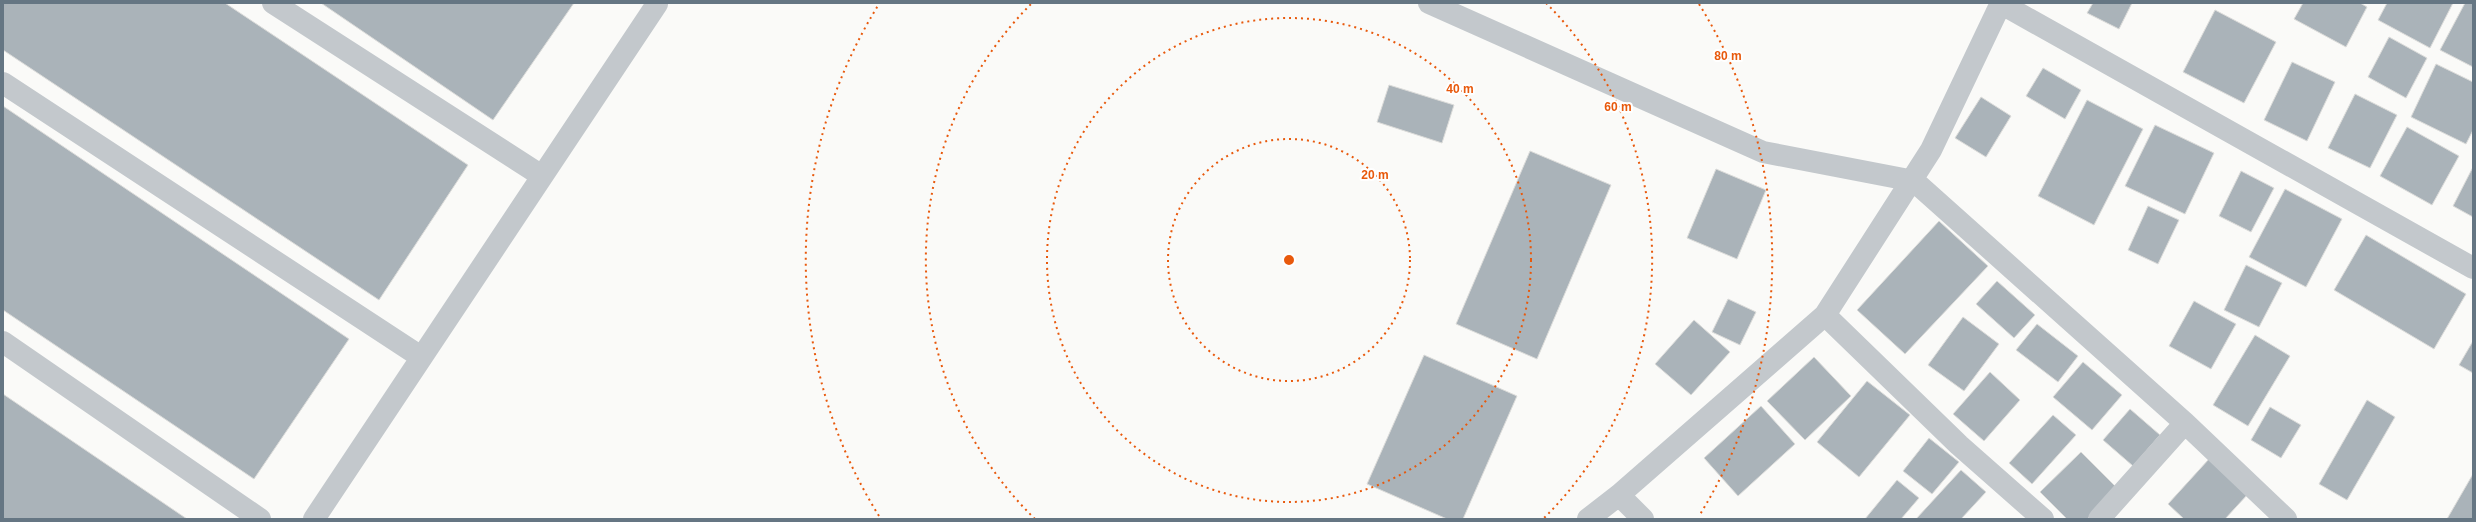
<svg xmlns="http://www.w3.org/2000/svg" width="2476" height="522" viewBox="0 0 2476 522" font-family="Helvetica,sans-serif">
  <rect width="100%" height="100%" fill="#fafaf8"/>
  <!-- building -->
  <path fill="#aab3b9" stroke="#dcdcda" d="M3,3H225L468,165L379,300L3,50Z
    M321,3H574L493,120Z
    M2093,3H2132L2119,29L2087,13Z
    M2303,3H2360L2367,7L2346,47L2294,19Z
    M2387,3H2453L2430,48L2378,20Z
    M2465,3H2473V67L2440,50Z
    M2215,10L2276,42L2244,103L2183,72Z
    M2389,37L2427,58L2406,98L2368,77Z
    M2292,62L2335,82L2307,141L2264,120Z
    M2436,64L2473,82V130L2466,144L2411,117Z
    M2043,68L2081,90L2065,119L2026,96Z
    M1389,85L1454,105L1442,143L1377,122Z
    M2355,94L2397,115L2370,168L2328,148Z
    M1981,97L2011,116L1986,157L1955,138Z
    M2087,100L2143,129L2094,225L2038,196Z
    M3,106L349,339L254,479L3,310Z
    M2155,125L2214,153L2185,214L2125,186Z
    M2407,127L2459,156L2432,205L2380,176Z
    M1530,151L1611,185L1537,359L1456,324Z
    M2473,167V217L2453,206Z
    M1716,169L1766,190L1737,259L1687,238Z
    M2241,171L2274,188L2251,232L2219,216Z
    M2285,189L2342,219L2306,287L2249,257Z
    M2148,206L2179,220L2158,264L2128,250Z
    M1939,221L1988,266L1905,354L1857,310Z
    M2366,235L2466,294L2434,349L2334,290Z
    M2246,265L2282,283L2259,327L2224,310Z
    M1997,281L2035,315L2014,338L1976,304Z
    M1728,299L1756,312L1740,345L1712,332Z
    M2194,301L2236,324L2211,369L2169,346Z
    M1963,317L1999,344L1964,391L1928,365Z
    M1694,320L1730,352L1691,395L1655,364Z
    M2037,324L2078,356L2058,382L2016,350Z
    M2255,335L2290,356L2248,426L2213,405Z
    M2473,341V373L2459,365Z
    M1424,355L1517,396L1463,519H1447L1367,484Z
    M1814,357L1851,396L1805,440L1767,401Z
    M2083,362L2122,395L2092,430L2053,397Z
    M1990,372L2020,400L1984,441L1953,414Z
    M1867,381L1910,415L1859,477L1817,442Z
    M3,394L187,519H3Z
    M2367,400L2395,417L2347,500L2319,484Z
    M1761,406L1795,444L1738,496L1704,458Z
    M2270,407L2301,425L2281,458L2251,440Z
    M2130,409L2160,435L2133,466L2103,440Z
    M2053,415L2076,435L2032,484L2009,463Z
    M1929,438L1959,462L1932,494L1903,471Z
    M2081,452L2118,489L2087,519H2067L2040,492Z
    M2209,459L2248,494L2225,519H2184L2168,504Z
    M1961,470L1986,492L1961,519H1916Z
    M2473,474V519H2447Z
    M1897,480L1919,498L1901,519H1865Z"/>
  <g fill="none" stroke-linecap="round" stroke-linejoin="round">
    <!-- minor -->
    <path stroke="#c3c8cc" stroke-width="22" d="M273,3L542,176
      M1429,3L1763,152L1914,181L2185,423L2286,519
      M2000,3L2473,268
      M3,83L421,357
      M1825,315L1959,445L2043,519
      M3,342L260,519
      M1619,495L1643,519
      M314,519L657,4L655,3
      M1588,519L1619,495L1825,315L1931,150L2001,3
      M2099,519L2185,423"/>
  </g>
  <!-- distance rings -->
  <g fill="none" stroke="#e8590c" stroke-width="2" stroke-dasharray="2 4">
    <circle cx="1289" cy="260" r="121"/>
    <circle cx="1289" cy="260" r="242"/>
    <path d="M1035 519A363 363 0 0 1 1032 3M1546 3A363 363 0 0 1 1543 519"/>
    <path d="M879 516A484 484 0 0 1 879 4M1699 4A484 484 0 0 1 1699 516"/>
  </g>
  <circle cx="1289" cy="260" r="6" fill="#e8590c" stroke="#fff" stroke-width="2"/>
  <g font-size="12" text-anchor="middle" font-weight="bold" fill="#e8590c" stroke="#fff" stroke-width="4" stroke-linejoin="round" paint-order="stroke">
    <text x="1728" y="60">80 m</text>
    <text x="1460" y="93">40 m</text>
    <text x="1618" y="111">60 m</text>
    <text x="1375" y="179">20 m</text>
  </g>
  <!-- border -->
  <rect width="2476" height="522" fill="none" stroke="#657683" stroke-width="8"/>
</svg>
